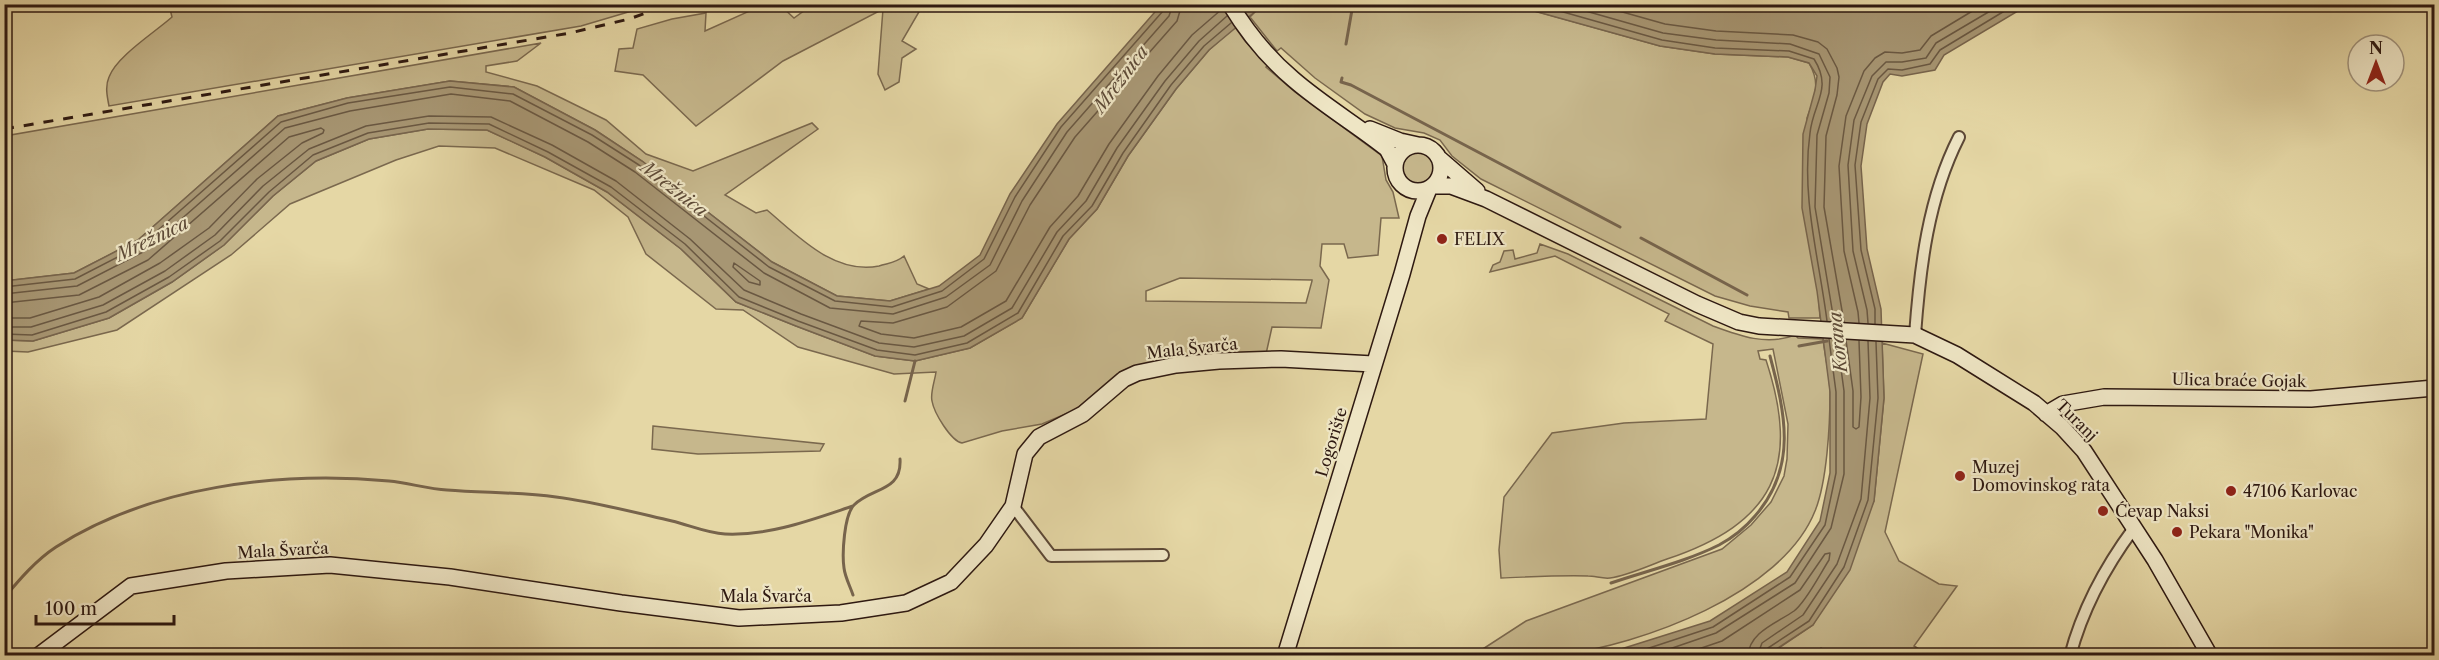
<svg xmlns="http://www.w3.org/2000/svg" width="2439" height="660" viewBox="0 0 2439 660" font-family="'Libre Caslon Text',serif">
  <rect width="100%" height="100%" fill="#e5d7a5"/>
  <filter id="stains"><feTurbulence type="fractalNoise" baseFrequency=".00333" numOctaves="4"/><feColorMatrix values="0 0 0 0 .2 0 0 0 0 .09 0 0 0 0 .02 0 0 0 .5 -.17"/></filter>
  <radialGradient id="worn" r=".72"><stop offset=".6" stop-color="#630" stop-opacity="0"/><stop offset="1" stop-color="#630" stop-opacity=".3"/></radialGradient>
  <!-- green -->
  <path fill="#c6b78c" stroke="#7a684e" stroke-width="1.5" fill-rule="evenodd" d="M765,4L780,5L794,18L812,5H923L902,41L916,49L902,58L899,82L885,90L878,74L883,9L783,61L696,126L643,75L615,71L619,49L633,48L637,29L672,19L706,13L705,31Z
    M1263,4L1522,5L1535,11L1660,46L1715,54L1788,57L1809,63C1821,84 1815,96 1807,118L1820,318H1789L1788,312L1750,306L1715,296L1481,179L1452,156L1440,140L1424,133L1395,128L1365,114L1315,78L1281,48L1277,51L1250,17Z
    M169,5V4L652,5L581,26L109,106C107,96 105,86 109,77C117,56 154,33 172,17Z
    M1235,27L1245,41L1268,64L1266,67L1295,92L1382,156L1386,180L1393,192L1399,218H1381L1378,255L1348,258L1344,244H1322L1320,266L1329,280L1321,328L1272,327L1266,354L1134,367L1117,374L1075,410L1042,424L1002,431L962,443C951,441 934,413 932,401C930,393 935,380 936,372L894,374L798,347L743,310L716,309L646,254L628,217L594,190L495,148L439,146L396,160L290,204L231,255L117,330L28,352L5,351L4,340L33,341L109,318L172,282L224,245L273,196L316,161L369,139L428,129L487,130L545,157L607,192L681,249L736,302L796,326L875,356L915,361L970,348L1022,318L1069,239L1097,209L1128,156L1176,89L1209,50ZM1180,278L1312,280V281L1306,303L1146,301V291Z
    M541,43L517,61L486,66V72L537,86L606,120L646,154L693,171L812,123L818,129L725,195L756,213L767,210C798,236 834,275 879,266C888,263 896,263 904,256L917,284L929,289L890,301L837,296L772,262L642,161L595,130L514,87L450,81L347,98L278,116L138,240L74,273L5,281V136Z
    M1400 168a18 18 0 1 1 36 0a18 18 0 1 1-36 0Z
    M1540,244L1568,254L1713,326C1740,336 1767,346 1795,335L1798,338L1823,339C1825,357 1830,375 1830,393C1830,425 1827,482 1815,511C1782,594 1641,645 1559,655C1530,659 1500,655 1472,656L1526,621L1722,549L1751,525L1771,502L1784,476L1787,459L1788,424L1773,349L1758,351L1760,359L1766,360C1801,467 1774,523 1667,559C1650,565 1627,576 1610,578C1603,579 1595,576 1588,576C1559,575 1530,577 1501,578L1499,550L1504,497L1552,433L1624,423L1706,419L1713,344L1665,321L1669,314L1555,256L1490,272L1493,265L1500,262L1504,251L1513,250L1515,259L1537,253Z
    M1882,343L1923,354L1885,532L1899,561L1939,584L1957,586L1914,646L1929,655H1833L1821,648L1814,655L1767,656L1813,625L1874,501L1884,398Z
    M653,426L824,444L820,451L698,454L652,449Z"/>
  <!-- water -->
  <path fill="#a79673" stroke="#77644c" stroke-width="1.5" d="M1161,5H1263L1209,50L1176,89L1128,156L1097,209L1069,239L1022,318L970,348L915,361L875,356L796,326L736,302L681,249L607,192L545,157L487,130L428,129L369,139L316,161L273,196L224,245L172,282L109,318L33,341L5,340L4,281L74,273L138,240L278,116L347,98L450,81L514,87L595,130L642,161L772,262L837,296L890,301L939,286L980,255L1010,194L1057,124Z
    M1522,5H2028L1944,55L1935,70L1902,76L1890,74L1883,82L1867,124L1861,166L1867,249L1881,309L1884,398L1874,501L1850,570L1813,625L1767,655H1602L1710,621L1787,572L1820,521L1830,473V392L1817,291L1802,208L1803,134L1815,90L1817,76L1809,63L1788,57L1715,54L1660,46L1534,11Z"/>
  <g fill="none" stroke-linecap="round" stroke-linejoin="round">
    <!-- shore -->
    <path stroke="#6a5842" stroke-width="1.5" d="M1182,4L1177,21L1075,137L1030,205L996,271L947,307L893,323L861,321L859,326L881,334L914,338L961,327L1006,301L1050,227L1078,196L1109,144L1158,76L1192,35L1222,9
      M1535,4L1662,40L1715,48L1789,51L1814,59C1833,89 1813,103 1810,133C1801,197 1819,258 1827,321
      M1561,4L1663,33L1716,40L1790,44L1819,54L1830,77L1829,93L1817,135L1815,207L1834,321
      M1594,4L1665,24L1716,31L1793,35L1818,42L1827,49L1837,68L1839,77L1837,95L1826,136L1824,207L1844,322
      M734,263L760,281V285L749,282L733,267Z
      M4,287L75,279L141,245L281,122L348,103L450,87L513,94L592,135L639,165L769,267L835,301L892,307L942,291L984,259L1015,197L1061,127L1163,11L1165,4
      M4,294L77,286L145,251L285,128L350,111L451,94L510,101L588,142L635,172L764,273L830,308L893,314L946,297L990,265L1022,201L1067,132L1169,16L1173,4
      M4,303L79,295L148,260L289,137L321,128L324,130L323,133L302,143L257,179L209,228L160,263L99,297L30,318H4
      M1859,323L1858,312L1844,251L1839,166L1846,116L1864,71L1875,58L1885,52L1902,53L1920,50L1931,36L1984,4
      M1868,323L1867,310L1853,251L1848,165L1854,120L1872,76L1886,62H1902L1926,58L1936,43L2002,4
      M1875,324V309L1861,250L1855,165L1861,122L1878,79L1888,69L1902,70L1930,64L1940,50L2016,4
      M4,327H31L103,305L165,271L215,235L263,186L309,149L366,126L429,116L491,117L552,145L616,181L690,239L744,290L801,314L879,343L914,347L964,336L1012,308L1057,232L1086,201L1117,148L1165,81L1199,41L1227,16
      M4,334L32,335L106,312L169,277L220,241L269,192L313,155L368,133L429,123L489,124L548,152L611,187L685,244L739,297L798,321L877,350L915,355L967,343L1018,313L1063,236L1092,206L1123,153L1171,85L1204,46L1231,23
      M1846,340L1853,391V427L1856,429L1859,427L1861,397L1859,341
      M1625,656L1713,627L1790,577L1825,525L1836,473V392L1829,339
      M1649,656L1716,633L1795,583L1831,528L1844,474V391L1837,339
      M1678,656L1722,641L1800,590L1825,554L1830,553L1829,560C1820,574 1806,602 1794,611C1777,623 1749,632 1748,656
      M1757,656L1762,643L1803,615L1837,564L1861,499L1870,398L1868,341
      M1765,656L1768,648L1809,621L1844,567L1868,500L1878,398L1876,342"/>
    <!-- stream -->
    <path stroke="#77644c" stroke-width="3" d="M1346,44L1353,4
      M1342,78L1341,82L1351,85L1620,227
      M1641,238L1747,295
      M1799,346L1827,341
      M905,401L915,361
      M1611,583C1646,571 1685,562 1719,545C1732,538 1745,528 1755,516C1798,467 1785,413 1770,356
      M853,595C850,586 845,577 844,568C842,554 844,515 854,505C872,487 902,492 900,459
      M4,598C19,580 36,560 56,547C151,486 279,471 389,481C409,483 428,489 447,490C483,493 520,492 556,497C595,502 633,512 672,521C689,525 707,533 725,534C769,536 811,520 853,506"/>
    <defs>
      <path id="street" d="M1915,335C1920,267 1928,198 1959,137
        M1013,506L1051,556L1163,555
        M2070,656C2083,607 2105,567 2134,528"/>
      <path id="secondary" d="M1230,4C1247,32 1268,58 1293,79C1323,105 1357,125 1387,149L1395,164
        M1370,129L1400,141L1418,145
        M1395 168a23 23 0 1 1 46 0a23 23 0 1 1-46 0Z
        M1440,159L1477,191
        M1433,186H1451L1486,199L1697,304L1739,322L1759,326L1915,335L1957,355L2034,403L2062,427L2084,451L2155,560L2210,656
        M2046,414L2063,404L2104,397L2311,399L2434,388
        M38,656L131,586L226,571L330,565L450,577L621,603L739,618L841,613L906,603L951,582L986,545L1013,506L1025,454L1039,437L1083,414L1124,379L1137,373L1176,365L1219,361L1281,359L1373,364
        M1285,656L1402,274L1418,216L1429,189"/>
    </defs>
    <!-- street casing -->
    <use href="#street" stroke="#5c4836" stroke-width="14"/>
    <!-- secondary casing -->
    <use href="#secondary" stroke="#2e1911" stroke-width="18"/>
    <!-- street -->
    <use href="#street" stroke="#eee5c4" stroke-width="10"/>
    <!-- secondary -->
    <use href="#secondary" stroke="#eee5c4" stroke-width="15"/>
    <!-- rail -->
    <path stroke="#2e1911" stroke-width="3" stroke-dasharray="10 10" stroke-linecap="butt" d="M4,129L570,33L629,19L671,4"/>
  </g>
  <!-- markers -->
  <g fill="#8f2418" stroke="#eee5c4" stroke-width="2">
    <circle cx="1442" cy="239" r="6"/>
    <circle cx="1960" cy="476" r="6"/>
    <circle cx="2231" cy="491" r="6"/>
    <circle cx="2103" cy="511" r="6"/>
    <circle cx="2177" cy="532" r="6"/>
  </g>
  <g text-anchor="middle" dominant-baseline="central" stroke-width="4.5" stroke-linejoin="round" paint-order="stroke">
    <!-- poi labels -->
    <g font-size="16" fill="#2e1911" stroke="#eee5c4" text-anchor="start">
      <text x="1454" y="239">FELIX</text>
      <text x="1972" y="467">Muzej<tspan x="1972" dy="18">Domovinskog rata</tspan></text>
      <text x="2243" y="491">47106 Karlovac</text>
      <text x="2115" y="511">Ćevap Naksi</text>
      <text x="2189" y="532">Pekara "Monika"</text>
    </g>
    <!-- street labels -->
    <g font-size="16" fill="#2e1911" stroke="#eee5c4">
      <text transform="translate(1192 348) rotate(-6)">Mala Švarča</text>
      <text transform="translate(2239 380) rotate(1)">Ulica braće Gojak</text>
      <text transform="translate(2077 420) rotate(45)">Turanj</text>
      <text transform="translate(1331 442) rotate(-73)">Logorište</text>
      <text transform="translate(283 550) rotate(-3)">Mala Švarča</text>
      <text x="766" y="596">Mala Švarča</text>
    </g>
    <!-- water labels -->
    <g font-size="18" font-style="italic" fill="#5e4b38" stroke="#eee5c4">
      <text transform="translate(1121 79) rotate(-53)">Mrežnica</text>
      <text transform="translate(674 189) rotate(38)">Mrežnica</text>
      <text transform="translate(152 239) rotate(-26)">Mrežnica</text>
      <text transform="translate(1838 342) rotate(-96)">Korana</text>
    </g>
  </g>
  <!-- margin -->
  <rect width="2439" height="660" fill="none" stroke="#e5d7a5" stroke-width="24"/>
  <rect x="6" y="6" width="2427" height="648" fill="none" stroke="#2e1911" stroke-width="3"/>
  <rect x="12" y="12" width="2415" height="636" fill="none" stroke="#2e1911" stroke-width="1.5"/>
  <!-- north arrow -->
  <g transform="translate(2376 63)"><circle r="28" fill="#eee5c4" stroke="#a1937c" stroke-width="1.5"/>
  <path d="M0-4.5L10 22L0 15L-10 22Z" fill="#8f2418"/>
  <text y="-9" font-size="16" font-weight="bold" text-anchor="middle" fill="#2e1911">N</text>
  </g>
  <!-- scale -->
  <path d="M36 615v9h138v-9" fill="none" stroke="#2e1911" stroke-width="3"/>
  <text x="45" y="615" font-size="18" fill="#2e1911" stroke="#eee5c4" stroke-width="4.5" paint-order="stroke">100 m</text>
  <rect width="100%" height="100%" filter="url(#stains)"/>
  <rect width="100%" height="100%" fill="url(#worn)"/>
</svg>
